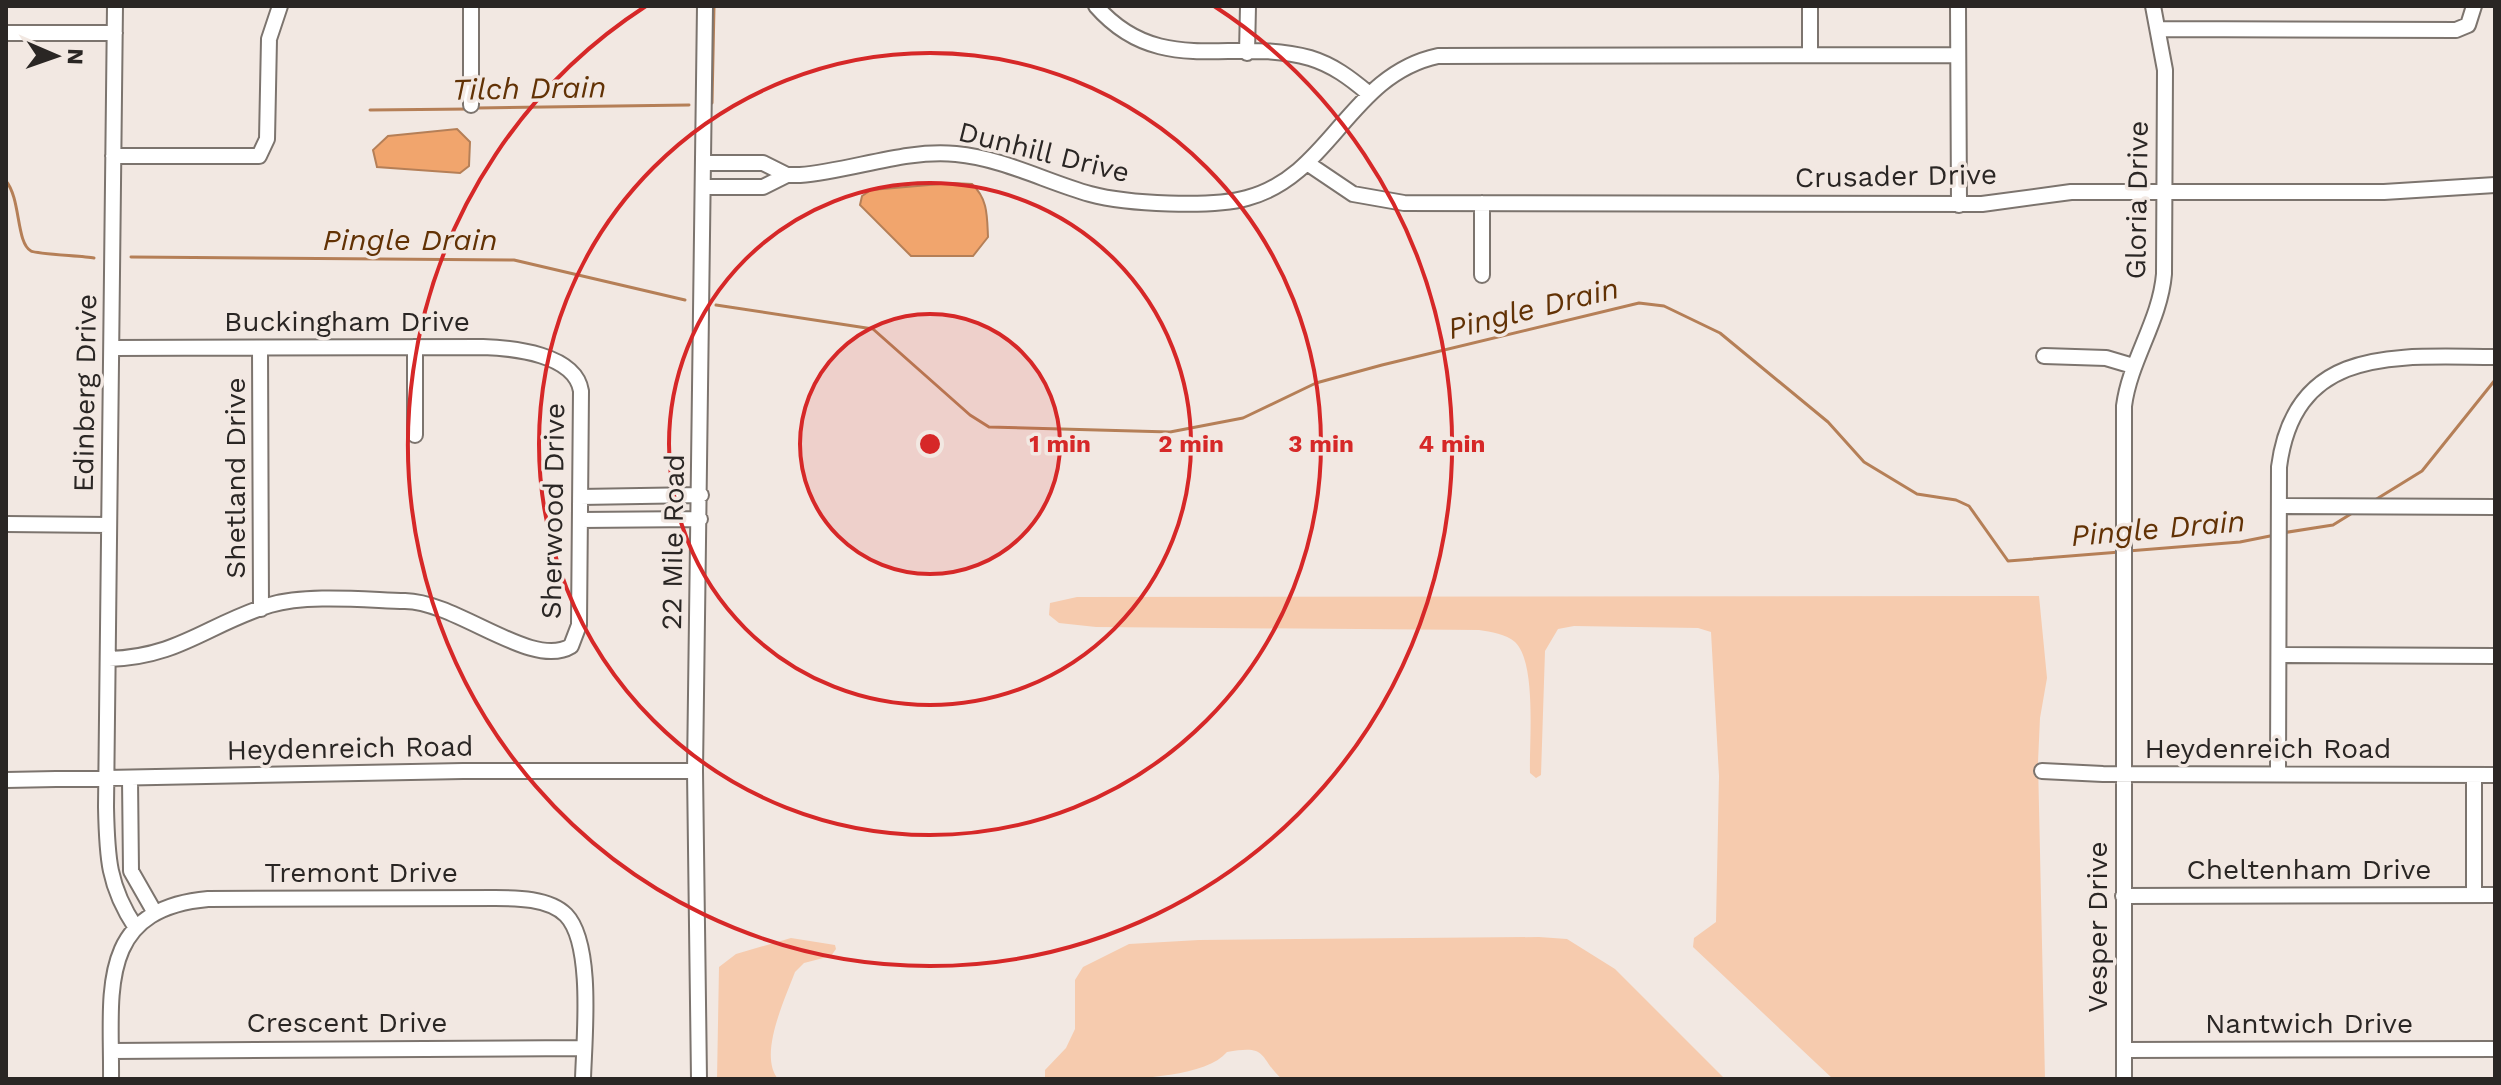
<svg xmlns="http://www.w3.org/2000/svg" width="2501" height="1085" viewBox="0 0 2501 1085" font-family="'Work Sans',sans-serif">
  <rect width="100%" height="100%" fill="#f2e8e2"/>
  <!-- green -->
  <path fill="#f6cbae" d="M2039,596L2047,678L2040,718L2038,762L2045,1079H1833L1693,947L1694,938L1716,922L1719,776L1711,632L1698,628L1574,626L1558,629L1545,651L1541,775L1536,778L1530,773C1529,743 1537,663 1515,642C1506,634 1491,632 1479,630L1096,627L1059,623L1049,615L1050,603L1077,597Z
    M1539,937L1567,939L1615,969L1725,1079H1282C1258,1058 1270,1044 1227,1052C1199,1085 1088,1079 1045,1079V1070L1066,1048L1075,1029V980L1083,967L1129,944L1199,940Z
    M791,938L835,945L836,949L831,956L804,963L795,972C785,999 758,1055 778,1079H717L719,967L736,954Z"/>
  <!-- water -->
  <path fill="#f1a56d" stroke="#b57f57" stroke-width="2" d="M457,129L470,142L469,166L460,173L377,167L373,150L388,136Z
    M952,183L972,184C988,199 987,216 988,237L973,256H911L860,205L862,196L871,190Z"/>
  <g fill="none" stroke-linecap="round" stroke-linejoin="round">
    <!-- stream -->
    <path stroke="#b57f57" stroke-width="3" d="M712,103L714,6
      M477,108L689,105
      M370,110L469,109
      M6,181C21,199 16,243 31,251C36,254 83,256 94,258
      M131,257L514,260L685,300
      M716,305L873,329L970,415L989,427L1170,432L1243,418L1316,383L1382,365L1639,303L1664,306L1720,333L1828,422L1864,462L1917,494L1956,500L1969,506L2008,561L2120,552
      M2375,500L2422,471L2495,380
      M2282,533L2333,525L2354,512
      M2128,551L2240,542L2275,535"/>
    <defs>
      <path id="minor" d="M115,6L106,807C107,857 108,886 136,928
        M1096,6C1160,79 1232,36 1310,58C1333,65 1350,78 1368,93
        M1810,6V55
        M1958,6L1959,205
        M2160,29L2456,30L2468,25L2474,6
        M6,33H115
        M1247,53L1248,6
        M471,105V6
        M113,156H259L267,139L269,39L280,6
        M704,163H763L787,175H800C852,171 904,149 956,154C1002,158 1047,182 1090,194C1127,204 1211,208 1247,198C1331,176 1349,75 1438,56L1958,55
        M1307,163L1353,194L1404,203L1982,204L2071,192H2384L2495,185
        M703,187H763L787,175
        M1482,275V203
        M415,347V435
        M260,348L261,609
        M2044,356L2106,358L2133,366
        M580,497L701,495
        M2279,506L2495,507
        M580,520L700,519
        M6,524L109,525
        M2279,655L2495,656
        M109,659C179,657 208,624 270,605C307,594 366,600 405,601C458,602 532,670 571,646L579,625L581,391C575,354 513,348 483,347L112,348
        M2042,771L2103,774L2495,775
        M2278,774L2279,467C2295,343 2400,357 2495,357
        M2474,775V895
        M130,779L131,871L155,913
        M6,780L463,771H695
        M2123,896L2495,895
        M2124,1050L2495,1049
        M111,1051L583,1048
        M111,1079C112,995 95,909 208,899L495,898C516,898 549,898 566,915C594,944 584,1040 583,1079
        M699,1079L695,771L705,6
        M2124,1079V406C2130,360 2160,321 2164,274L2165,70L2153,6"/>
    </defs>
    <!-- minor casing -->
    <use href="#minor" stroke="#7c746e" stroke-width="18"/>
    <!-- minor -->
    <use href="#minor" stroke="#fff" stroke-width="14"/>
  </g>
  <!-- distance rings -->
  <circle cx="930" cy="444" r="130" fill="#d62828" fill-opacity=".12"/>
  <g fill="none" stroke="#d62828" stroke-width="4">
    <circle cx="930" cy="444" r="130"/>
    <circle cx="930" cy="444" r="261"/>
    <circle cx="930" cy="444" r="391"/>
    <path d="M1214 6A522 522 0 1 1 646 6"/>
  </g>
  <g text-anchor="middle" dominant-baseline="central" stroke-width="7" stroke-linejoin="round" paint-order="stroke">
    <!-- street labels -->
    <g font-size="28" fill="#2a2624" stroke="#f2e8e2">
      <text transform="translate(1044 152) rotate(14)">Dunhill Drive</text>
      <text transform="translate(1896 176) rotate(-1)">Crusader Drive</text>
      <text transform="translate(2137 200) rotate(-89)">Gloria Drive</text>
      <text x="347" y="321">Buckingham Drive</text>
      <text transform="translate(85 393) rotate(-89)">Edinberg Drive</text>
      <text transform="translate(235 478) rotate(-90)">Shetland Drive</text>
      <text transform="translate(553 511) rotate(-89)">Sherwood Drive</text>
      <text transform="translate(673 542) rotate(-89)">22 Mile Road</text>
      <text transform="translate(350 748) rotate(-1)">Heydenreich Road</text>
      <text x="2268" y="748">Heydenreich Road</text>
      <text x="2309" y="869">Cheltenham Drive</text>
      <text x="361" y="872">Tremont Drive</text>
      <text transform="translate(2097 927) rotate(-90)">Vesper Drive</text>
      <text x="347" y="1022">Crescent Drive</text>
      <text x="2309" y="1023">Nantwich Drive</text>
    </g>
    <!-- water labels -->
    <g font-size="30" font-style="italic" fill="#623205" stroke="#f2e8e2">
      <text transform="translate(529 88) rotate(-1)">Tilch Drain</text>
      <text x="410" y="239">Pingle Drain</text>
      <text transform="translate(1533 308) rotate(-14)">Pingle Drain</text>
      <text transform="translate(2158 528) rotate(-5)">Pingle Drain</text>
    </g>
  </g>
  <circle cx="930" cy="444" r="12" fill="#d62828" stroke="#f2e8e2" stroke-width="4"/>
  <g font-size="24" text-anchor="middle" font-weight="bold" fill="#d62828" stroke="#f2e8e2" stroke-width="7" stroke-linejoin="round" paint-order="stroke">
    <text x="1060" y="452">1 min</text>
    <text x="1191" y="452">2 min</text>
    <text x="1321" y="452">3 min</text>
    <text x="1452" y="452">4 min</text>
  </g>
  <!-- border -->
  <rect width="2501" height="1085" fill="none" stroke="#2a2624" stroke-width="16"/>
  <!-- north arrow -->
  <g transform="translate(56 56) rotate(92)" stroke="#f2e8e2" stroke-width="6" paint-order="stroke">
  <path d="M0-6L14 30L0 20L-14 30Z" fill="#2a2624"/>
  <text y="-12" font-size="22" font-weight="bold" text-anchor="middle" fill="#2a2624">N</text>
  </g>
</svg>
